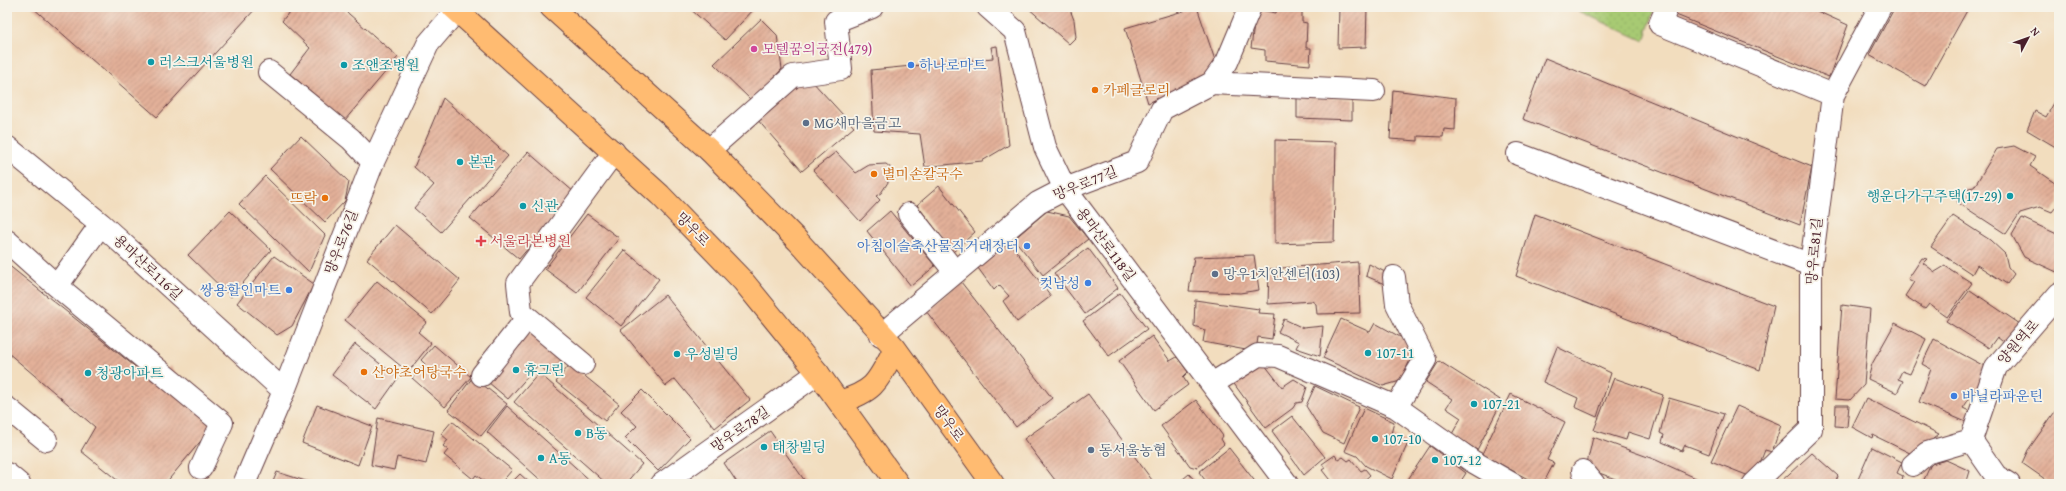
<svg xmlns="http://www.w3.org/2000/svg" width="2066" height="491" viewBox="0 0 2066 491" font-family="'Gentium Book Plus','Noto Serif KR',serif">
  <defs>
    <pattern id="park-dots" width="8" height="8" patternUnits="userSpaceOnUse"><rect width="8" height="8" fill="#a7ca73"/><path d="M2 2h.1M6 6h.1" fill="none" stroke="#91ad64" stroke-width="1.8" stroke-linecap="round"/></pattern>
    <pattern id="building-hatch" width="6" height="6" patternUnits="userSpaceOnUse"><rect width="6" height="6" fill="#e3b099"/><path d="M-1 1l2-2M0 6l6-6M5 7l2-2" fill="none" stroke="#ba8f7d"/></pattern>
  </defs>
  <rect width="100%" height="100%" fill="#f7f3e8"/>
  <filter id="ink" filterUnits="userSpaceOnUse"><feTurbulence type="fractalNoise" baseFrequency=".025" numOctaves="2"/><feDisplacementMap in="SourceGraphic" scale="8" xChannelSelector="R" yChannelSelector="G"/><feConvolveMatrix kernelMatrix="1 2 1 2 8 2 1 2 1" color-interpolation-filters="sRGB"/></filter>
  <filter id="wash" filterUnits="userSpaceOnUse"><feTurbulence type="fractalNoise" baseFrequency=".012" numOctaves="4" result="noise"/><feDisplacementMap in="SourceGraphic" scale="16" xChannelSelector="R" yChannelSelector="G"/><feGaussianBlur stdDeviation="0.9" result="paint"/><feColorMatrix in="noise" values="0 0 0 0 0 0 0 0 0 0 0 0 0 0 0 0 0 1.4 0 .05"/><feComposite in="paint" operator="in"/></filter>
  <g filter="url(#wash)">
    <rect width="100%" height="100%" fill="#f2ddbe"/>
    <!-- park -->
    <path fill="url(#park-dots)" stroke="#78744f" d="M1570,7H1655L1644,41Z"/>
    <g id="blocks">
      <!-- building -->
      <path fill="url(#building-hatch)" d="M32,7H257L157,117Z
        M293,7H341L398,57L345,120L290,74L310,48L282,21Z
        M688,7H756L725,40Z
        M1027,7H1069L1074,20L1076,37L1069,44Z
        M1197,7L1217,66L1205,77L1148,103L1125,28Z
        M1277,7H1302V22L1307,23L1306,48H1311L1310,65L1265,61V50L1251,48L1256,9L1276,13Z
        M1339,7H1367L1366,47L1338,48Z
        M1679,7H1808L1848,25L1829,77L1676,15Z
        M1895,7H1969L1925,86L1869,55Z
        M761,19L777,35L782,69L752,101L714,64Z
        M997,46L1009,145L982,161L925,167L920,134L874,131L871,70L993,58L991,47Z
        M1545,58L1812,167L1800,225L1523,119Z
        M811,80L854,127L802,171L756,118L793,82Z
        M1393,90L1456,98L1455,130L1444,129L1443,137L1418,136V141L1390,139Z
        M1297,96L1352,98V120L1297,118Z
        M2058,96L2059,97V149L2027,130L2035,111L2046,117Z
        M443,98L508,156L441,232L414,208L434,185L414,167Z
        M301,136L349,182L345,201L325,222L270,169Z
        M1275,140L1336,142L1334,242L1275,244Z
        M2014,146L2035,157L2030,166L2059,186V203L2052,212L2040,207L2020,213L2006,234L1957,202L1965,189L1974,187L1997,149Z
        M528,152L575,193L519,259L470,218Z
        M836,152L856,173L869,165L886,164L891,168L892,176L881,193L876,196L880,200L860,221L813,170Z
        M265,176L325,235L309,272L239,204Z
        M939,186L975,232L953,252L917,205Z
        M230,211L271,250L231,297L188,255Z
        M890,211L935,266L911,286L867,231Z
        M1047,211L1069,216L1088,239L1043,275L1014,239Z
        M587,214L619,238L577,293L545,269Z
        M1535,214L1774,306L1760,370L1516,276Z
        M1953,216L1990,240L2005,254L2008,267L2014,274L2007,284L1977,265L1972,274L1931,247Z
        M2022,218L2059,235V273L2024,257L2012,235Z
        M395,225L460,280L432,314L367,259Z
        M1009,242L1051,296L1017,322L1003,301L1009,296L999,285L994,290L978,268Z
        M1088,248L1118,288L1085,314L1054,273Z
        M624,250L659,279L621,326L586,297Z
        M1254,255L1259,290L1240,293L1189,291L1194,257Z
        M274,256L314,284L292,326L277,335L237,303Z
        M1922,258L1927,259L1923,263L1935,272L1945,266L1972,283L1947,317L1929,304L1925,309L1905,296L1914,282L1908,279Z
        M1358,262L1360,313L1317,314L1316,304L1312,301L1268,304L1269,269Z
        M7,264L153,381L170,366L214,425L165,484H122L81,451L95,427L7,352Z
        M1369,264L1393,276L1389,286L1366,276Z
        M377,281L427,322L418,332L431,343L408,372L345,320Z
        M961,282L1052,398L1016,427L926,311Z
        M1970,290L2020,324L2007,345L1997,337L1989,348L1946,321Z
        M1120,293L1147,329L1109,356L1083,321Z
        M665,295L750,400L715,428L675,379L666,386L621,330Z
        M1195,300L1259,309L1258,313L1275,314L1272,339L1258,337L1257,344L1246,350L1203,342L1205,330L1194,326Z
        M1842,305L1870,309L1864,385L1850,400L1835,399Z
        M1284,319L1303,328L1323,326L1320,356L1296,348L1299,342L1278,332Z
        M1341,319L1370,332L1375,323L1411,343L1407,351L1413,354L1400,381L1383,386L1323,358Z
        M1895,323L1926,339L1910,374L1902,371L1898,379L1903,381L1897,393L1868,379L1872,364Z
        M536,332L565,356L551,375L538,365L508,399L488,382L523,336Z
        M1152,336L1170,361L1177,357L1188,372L1183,377L1188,385L1154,410L1119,361Z
        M1934,339L1986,367L1980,389L1969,399L1963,408L1969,411L1971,415L1966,422L1919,402L1931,369L1922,364Z
        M355,344L398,378L376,409L332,375Z
        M434,345L471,377L445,407L412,378L425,364L421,360Z
        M1557,347L1611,373L1597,417L1575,407L1578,398L1543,382Z
        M1261,360L1282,387L1294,379L1307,387L1302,402L1296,403L1293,408L1266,428L1232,381Z
        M1439,361L1502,401L1477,450L1452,434L1461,418L1446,408L1452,399L1426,382Z
        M570,364L619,404L605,421L556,382Z
        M539,373L642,464L625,484H607L514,402Z
        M473,377L507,404L481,436L448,410Z
        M1614,378L1663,395L1650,439L1628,432L1626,440L1594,430Z
        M1315,386L1359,407L1344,443L1323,433L1306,406Z
        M642,390L690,438L658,471L625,438L637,426L621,411Z
        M1088,394L1155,484H1058L1024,439Z
        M1511,394L1565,422L1547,460L1554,463L1543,484H1537L1482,454Z
        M1669,398L1724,414L1709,454L1685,445L1682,451L1662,442L1664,435L1660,433Z
        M1866,398L1939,434L1914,455L1873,435L1872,438L1852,427Z
        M1196,400L1223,436L1221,439L1224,444L1197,468L1190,466L1161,426Z
        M317,405L372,426L358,465L302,443Z
        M1836,405H1849L1847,427L1835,426Z
        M507,406L594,484H545L487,432Z
        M1737,406L1781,425L1772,452L1765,450L1754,478L1711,461Z
        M2059,406V484H2052L2022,463L2028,450Z
        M1364,408L1394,422L1391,434L1408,443L1392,479L1366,466L1357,456L1345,451Z
        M1292,416L1325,457L1304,475L1272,431Z
        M378,418L434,431L426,464L397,457L394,470L371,465Z
        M452,421L512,470L500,484H488L476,475L473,479L444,455L448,450L443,446L448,440L441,434Z
        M770,431L807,484H738L724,463Z
        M1593,437L1656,460L1709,484H1616L1618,480L1586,468Z
        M1430,446L1466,473L1459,484H1405Z
        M1872,447L1902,462L1897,473L1903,476L1901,484H1856Z
        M1229,448L1257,484H1208L1199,472Z
        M1812,453L1838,476L1835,484H1778Z
        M1335,455L1338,460L1343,457L1348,461L1351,459L1361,471L1365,469L1370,475L1361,483L1362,484H1333L1322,470L1325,468L1322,464Z
        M1946,460L1970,471L1967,481L1974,484H1922L1931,464Z
        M277,472L315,484H272Z
        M520,474L531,484H510Z
        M1189,474L1198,484H1177Z
        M1578,474L1587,484H1567Z"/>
    </g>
  </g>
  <g filter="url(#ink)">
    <use href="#blocks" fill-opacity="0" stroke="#633c41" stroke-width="1"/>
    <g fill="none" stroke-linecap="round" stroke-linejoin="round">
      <defs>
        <path id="minor" d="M988,7L1015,31L1045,147L1065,189L1287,484
          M1667,7L1660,24L1833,95
          M269,72L351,139L373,162
          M1212,83L1374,91
          M7,147L101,224L284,391
          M709,150L793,76L841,69L836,21L872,7
          M1518,154L1811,265
          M909,214L955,272
          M7,241L57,286L101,224
          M1394,277L1397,304L1425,360L1396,407
          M57,286L222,423L201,468
          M881,335L1038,203L1065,189L1137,162L1162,109L1212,83L1227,62L1250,7
          M583,364L521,312L518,283L614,152
          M482,375L527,318
          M1212,384L1258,355L1278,356L1396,407L1472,461L1512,484
          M7,408L46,440
          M1913,465L1927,453L1971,440
          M1583,471L1594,484
          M7,474L19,484
          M244,484L284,391L373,162L428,44L457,10
          M662,484L818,373
          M1754,484L1811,429V265L1833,95L1880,7
          M2009,484L1996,476L1971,440L1996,367L2059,294"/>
        <path id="major" d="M453,7L660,195L743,281L818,373L898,484
          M551,7L709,150L798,241L895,348L993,484
          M839,402C876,391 878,381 895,348"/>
      </defs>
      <!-- minor casing -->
      <use href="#minor" stroke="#633c41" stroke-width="24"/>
      <!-- major casing -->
      <use href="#major" stroke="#633c41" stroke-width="24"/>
      <!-- minor -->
      <use href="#minor" stroke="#fff" stroke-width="22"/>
      <!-- major -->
      <use href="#major" stroke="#ffbb71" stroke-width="22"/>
    </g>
  </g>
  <!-- markers -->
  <circle fill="#d1479c" stroke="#f7f3e8" stroke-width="1.5" cx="754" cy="49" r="4"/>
  <g fill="#0f9aa8" stroke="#f7f3e8" stroke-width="1.5">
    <circle cx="151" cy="62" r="4"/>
    <circle cx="344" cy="65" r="4"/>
    <circle cx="460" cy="162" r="4"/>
    <circle cx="2010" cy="196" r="4"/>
    <circle cx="523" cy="206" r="4"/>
    <circle cx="1368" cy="353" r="4"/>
    <circle cx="677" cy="354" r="4"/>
    <circle cx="516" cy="370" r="4"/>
    <circle cx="88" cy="373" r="4"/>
    <circle cx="1474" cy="404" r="4"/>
    <circle cx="578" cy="433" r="4"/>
    <circle cx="1375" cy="439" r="4"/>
    <circle cx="764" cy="447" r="4"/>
    <circle cx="541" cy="458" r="4"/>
    <circle cx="1435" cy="460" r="4"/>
  </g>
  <g fill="#3f7fe0" stroke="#f7f3e8" stroke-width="1.5">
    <circle cx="911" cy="65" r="4"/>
    <circle cx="1027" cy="246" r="4"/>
    <circle cx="1088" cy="283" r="4"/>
    <circle cx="289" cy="290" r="4"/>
    <circle cx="1954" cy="396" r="4"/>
  </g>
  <g fill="#e8710a" stroke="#f7f3e8" stroke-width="1.5">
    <circle cx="1095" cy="90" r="4"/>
    <circle cx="874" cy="174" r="4"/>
    <circle cx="325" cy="198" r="4"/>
    <circle cx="364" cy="372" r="4"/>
  </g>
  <g fill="#5c6f8a" stroke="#f7f3e8" stroke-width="1.5">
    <circle cx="806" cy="123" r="4"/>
    <circle cx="1215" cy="274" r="4"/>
    <circle cx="1091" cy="450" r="4"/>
  </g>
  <path fill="#e0444e" stroke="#f7f3e8" stroke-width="1.5" d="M479 235h4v4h4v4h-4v4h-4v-4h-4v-4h4z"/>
  <g text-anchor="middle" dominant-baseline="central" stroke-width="3.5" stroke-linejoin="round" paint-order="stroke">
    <!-- hotel labels -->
    <g font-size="14" fill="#b23c85" stroke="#f7f3e8" text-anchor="start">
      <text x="762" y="49">모텔꿈의궁전(479)</text>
    </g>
    <!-- culture labels -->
    <g font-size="14" fill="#0d838f" stroke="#f7f3e8" text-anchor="start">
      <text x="159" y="62">러스크서울병원</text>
      <text x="352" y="65">조앤조병원</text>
      <text x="468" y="162">본관</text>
      <text x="2002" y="196" text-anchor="end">행운다가구주택(17-29)</text>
      <text x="531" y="206">신관</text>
      <text x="1376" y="353">107-11</text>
      <text x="685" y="354">우성빌딩</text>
      <text x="524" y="370">휴그린</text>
      <text x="96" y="373">청광아파트</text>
      <text x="1482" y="404">107-21</text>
      <text x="586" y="433">B동</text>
      <text x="1383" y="439">107-10</text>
      <text x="772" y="447">태창빌딩</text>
      <text x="549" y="458">A동</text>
      <text x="1443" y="460">107-12</text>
    </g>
    <!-- shop labels -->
    <g font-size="14" fill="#366cbe" stroke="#f7f3e8" text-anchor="end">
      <text x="919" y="65" text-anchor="start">하나로마트</text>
      <text x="1019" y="246">아침이슬축산물직거래장터</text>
      <text x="1080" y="283">컷남성</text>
      <text x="281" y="290">쌍용할인마트</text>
      <text x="1962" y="396" text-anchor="start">바닐라파운틴</text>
    </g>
    <!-- food labels -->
    <g font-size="14" fill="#c56008" stroke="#f7f3e8" text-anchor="start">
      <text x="1103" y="90">카페글로리</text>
      <text x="882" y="174">별미손칼국수</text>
      <text x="317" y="198" text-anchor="end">뜨락</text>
      <text x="372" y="372">산야초어탕국수</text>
    </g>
    <!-- service labels -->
    <g font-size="14" fill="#4e5e75" stroke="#f7f3e8" text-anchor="start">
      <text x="814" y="123">MG새마을금고</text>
      <text x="1223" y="274">망우1치안센터(103)</text>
      <text x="1099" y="450">동서울농협</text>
    </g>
    <!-- street labels -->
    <g font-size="14" fill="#4a1f2b" stroke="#f7f3e8">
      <text transform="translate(1085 183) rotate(-22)">망우로77길</text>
      <text transform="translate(693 229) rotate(46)">망우로</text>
      <text transform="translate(341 242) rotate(-69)">망우로76길</text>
      <text transform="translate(1106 244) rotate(53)">용마산로118길</text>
      <text transform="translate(1814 251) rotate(-85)">망우로81길</text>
      <text transform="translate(148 267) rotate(43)">용마산로116길</text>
      <text transform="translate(2018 342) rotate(-49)">양원역로</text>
      <text transform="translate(949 423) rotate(54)">망우로</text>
      <text transform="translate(740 429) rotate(-35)">망우로78길</text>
    </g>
    <!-- health labels -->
    <g font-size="14" fill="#be3a42" stroke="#f7f3e8" text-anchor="start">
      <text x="490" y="241">서울라본병원</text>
    </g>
  </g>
  <!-- margin -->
  <rect width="2066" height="491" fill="none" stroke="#f7f3e8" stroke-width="24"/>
  <!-- north arrow -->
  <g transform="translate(2028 38) rotate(49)" stroke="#f7f3e8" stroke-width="3" paint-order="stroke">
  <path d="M0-3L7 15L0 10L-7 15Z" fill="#4a1f2b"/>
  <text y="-6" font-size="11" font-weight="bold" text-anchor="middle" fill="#4a1f2b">N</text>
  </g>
</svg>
